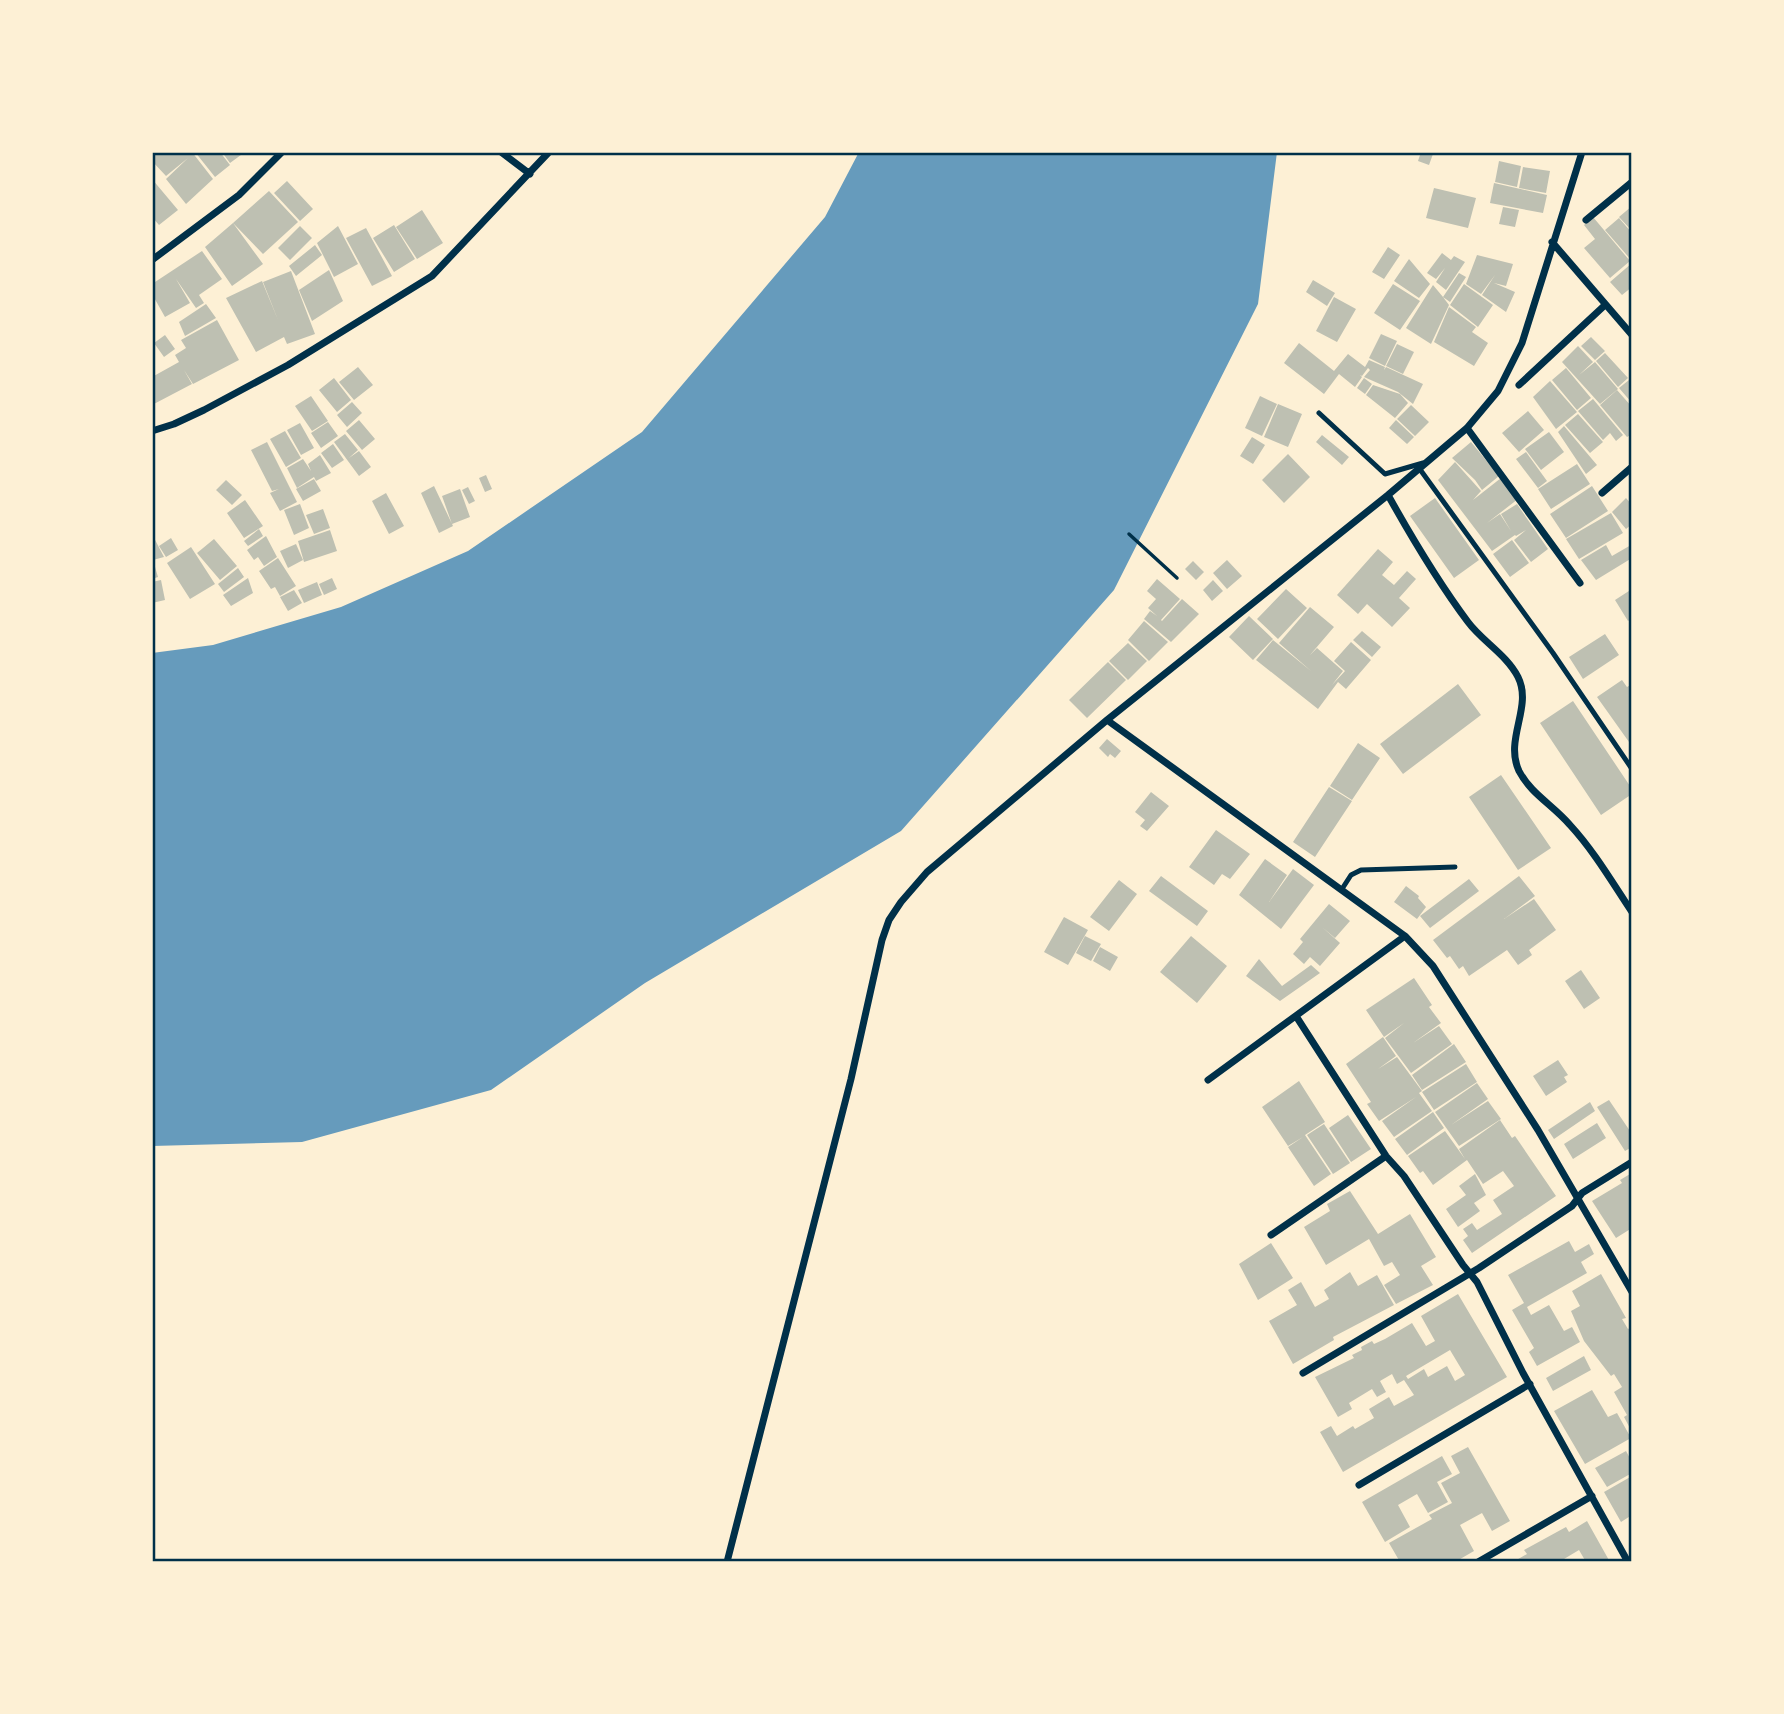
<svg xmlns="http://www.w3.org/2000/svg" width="1784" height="1714" viewBox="0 0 1784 1714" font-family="Bitter,serif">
  <rect width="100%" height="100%" fill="#fdf0d5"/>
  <!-- water -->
  <path fill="#669bbc" d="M859,152H1277L1258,304L1114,590L901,831L645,983L491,1090L302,1142L152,1146V653L213,645L341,607L468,551L642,432L825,217Z"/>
  <!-- building -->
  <path fill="#bec0b2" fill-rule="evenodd" d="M152,152H192L213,179L186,204L166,179L188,158L166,176L152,161Z
    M195,152H220L230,165L215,177Z
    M222,152H245L230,163Z
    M1421,152L1433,154L1429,165L1418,161Z
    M1499,161L1521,166L1517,187L1495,182Z
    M1523,167L1550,171L1546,193L1519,188Z
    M152,179L178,210L159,225L152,217Z
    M287,181L313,209L300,221L274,193Z
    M1494,183L1547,195L1543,213L1490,203Z
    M1434,188L1476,198L1468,228L1426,218Z
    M269,191L298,222L263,254L233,223Z
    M1632,206V231L1619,217Z
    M1503,207L1519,210L1515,227L1499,224Z
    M422,210L443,243L417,259L396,227Z
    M1593,217L1630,261L1610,278L1584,248L1595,239L1584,225Z
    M1619,218L1632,233V261L1605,230Z
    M233,223L263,264L232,286L205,247Z
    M394,225L415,259L394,272L373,238Z
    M300,226L312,238L290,260L278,248Z
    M338,226L358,264L334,277L317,243Z
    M366,228L392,276L372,286L346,238Z
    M315,245L322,255L296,276L289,266Z
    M1388,247L1400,255L1384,279L1372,272Z
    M202,251L222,279L199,295L204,303L196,308L176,279L190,303L165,317L152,294V284Z
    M1442,253L1451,260L1454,256L1465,262L1446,290L1436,282L1445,268L1436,279L1427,273Z
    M1477,255L1513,264L1506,286L1494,283L1515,292L1506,312L1482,295L1495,275L1481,294L1466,284Z
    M1409,259L1430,284L1419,298L1394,281Z
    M1632,263V287L1622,295L1610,282Z
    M329,270L343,301L312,321L299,290Z
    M291,271L315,334L287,344L284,337L256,352L226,298L262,281L278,320L263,282Z
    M1459,273L1466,277L1450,302L1443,297L1449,305L1431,344L1406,328L1433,285L1443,297Z
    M1313,280L1335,293L1327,306L1306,292Z
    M1393,284L1420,301L1400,330L1374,313Z
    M1464,284L1493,305L1478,327L1450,305Z
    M1334,297L1356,309L1337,342L1316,331Z
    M206,304L216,318L185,336L179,322Z
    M1449,307L1476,327L1472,332L1488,343L1474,366L1434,342Z
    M217,320L239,360L193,384L184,370L192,384L152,405V377L179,362L175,355L186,348L181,340Z
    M1381,334L1397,341L1385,366L1369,358Z
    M165,335L175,349L164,357L154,343Z
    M1591,337L1605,351L1595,360L1581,346Z
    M1299,343L1334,371L1348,354L1365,367L1369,360L1385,367L1384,370L1386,367L1423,384L1413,404L1398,392L1364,377L1370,370L1368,368L1362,376L1360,375L1362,377L1355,387L1339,374L1324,394L1284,363Z
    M1397,344L1414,352L1403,374L1386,366Z
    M1578,346L1593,362L1579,375L1595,362L1618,389L1600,404L1562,362Z
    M1605,353L1628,378L1618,387L1596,361Z
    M358,367L373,385L354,400L339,382Z
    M1566,368L1591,398L1577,410L1552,380Z
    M334,378L351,400L337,412L319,390Z
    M1364,378L1372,384L1365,394L1357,388Z
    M1629,380L1632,383V403L1619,388Z
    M1550,381L1577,412L1556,429L1533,397Z
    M1373,385L1400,394L1408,403L1395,418L1366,395Z
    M1617,390L1632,407V434L1627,437L1600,405Z
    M311,396L328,421L312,431L295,406Z
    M1260,396L1277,404L1262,436L1245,428Z
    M1593,399L1623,435L1616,441L1610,433L1603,440L1578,411Z
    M352,402L362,413L347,427L337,415Z
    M1278,404L1302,414L1288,447L1264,437Z
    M1411,405L1429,422L1415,436L1397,419Z
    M1528,411L1544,430L1519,452L1502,433Z
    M1578,414L1603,442L1590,453L1565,425Z
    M359,420L375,439L362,450L346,431Z
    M1396,420L1414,437L1407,444L1389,428Z
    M328,422L338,436L321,448L311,433Z
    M300,423L314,448L301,455L287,430Z
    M1564,426L1597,465L1586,474L1558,432Z
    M285,431L301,458L286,467L270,439Z
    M1549,432L1564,452L1541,470L1525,449Z
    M345,434L358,450L349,458L359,451L371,467L359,476L334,442Z
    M1322,435L1349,457L1342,465L1316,442Z
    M1252,437L1265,445L1253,464L1240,456Z
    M267,442L297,502L280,511L270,493L279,489L272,491L251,450Z
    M1471,442L1499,476L1482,490L1475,480L1452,458Z
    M333,444L344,460L332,468L321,453Z
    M1526,452L1547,481L1538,488L1516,459Z
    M1288,454L1310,477L1284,503L1262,480Z
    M320,455L331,473L316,481L314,477L297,488L287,468L303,459L311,471L308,464Z
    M1455,462L1481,491L1473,500L1501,478L1518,499L1487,523L1500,514L1511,531L1501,514L1517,504L1548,549L1531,562L1514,540L1526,530L1516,536L1515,535L1492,551L1438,480Z
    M1577,464L1590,484L1551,509L1538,489Z
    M486,475L492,489L485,492L479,478Z
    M314,479L321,491L303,501L296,489Z
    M226,480L242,495L232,505L216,490Z
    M434,486L453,526L439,533L421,493Z
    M1592,486L1608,511L1566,538L1550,514Z
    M468,487L475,501L469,504L462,490Z
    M460,489L470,517L452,524L442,496Z
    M386,493L404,526L389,534L372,501Z
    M1435,498L1479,560L1454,578L1410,516Z
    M1626,498L1632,505V524L1626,529L1612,512Z
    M245,500L263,526L244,538L227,513Z
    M300,504L309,528L294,535L284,510Z
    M323,509L330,528L314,534L306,515Z
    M1611,513L1623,533L1579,559L1566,539Z
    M259,529L263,536L248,546L244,541Z
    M330,530L337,551L304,562L298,541Z
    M152,534L164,557L153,560L158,577L152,579Z
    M266,536L277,557L264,566L258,557L254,560L247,550Z
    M171,538L178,550L166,557L159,546Z
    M214,539L237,566L220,580L197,553Z
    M1512,540L1529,563L1510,577L1493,554Z
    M296,544L303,560L288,568L280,551Z
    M1606,545L1612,556L1631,545L1632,558L1596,580L1581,560Z
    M191,547L215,584L190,599L167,563Z
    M1378,549L1393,562L1382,575L1394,585L1407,571L1416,579L1399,598L1410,608L1392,627L1367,604L1358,614L1337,595Z
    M278,558L296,586L280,596L275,587L271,589L259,571Z
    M1227,560L1242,576L1227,589L1213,573Z
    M1193,561L1204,572L1196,580L1185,569Z
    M238,568L244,577L224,592L218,584Z
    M248,578L253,593L231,606L223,595Z
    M332,578L337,589L324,595L319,584Z
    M1157,579L1180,599L1161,620L1162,621L1182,599L1199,614L1171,642L1144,619L1150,611L1157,616L1148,608L1156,599L1147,591Z
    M161,580L165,600L152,603V582Z
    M1213,580L1223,591L1212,601L1203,590Z
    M317,582L322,595L304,603L298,590Z
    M1286,589L1307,608L1278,639L1257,619Z
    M1632,589V618L1628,621L1615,600Z
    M294,590L302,603L288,611L280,597Z
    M1310,607L1334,627L1310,655L1317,648L1343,671L1332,685L1345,671L1334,661L1351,642L1371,660L1346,689L1338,682L1318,709L1256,660L1273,640L1311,671L1279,643Z
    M1249,616L1273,639L1253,660L1229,637Z
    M1144,621L1168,642L1149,661L1128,640Z
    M1362,631L1381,647L1372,657L1353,640Z
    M1605,634L1619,655L1583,679L1569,657Z
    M1128,643L1147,661L1128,680L1109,661Z
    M1108,662L1126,680L1087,718L1069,700Z
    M1622,680L1627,687L1632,684V740L1629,742L1597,697Z
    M1458,684L1481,715L1403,774L1380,744Z
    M1573,701L1632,789V794L1601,815L1540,723Z
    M1107,739L1121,751L1115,758L1110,754L1108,757L1099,748Z
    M1358,743L1380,758L1352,800L1330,786Z
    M1501,775L1551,848L1518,870L1469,797Z
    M1329,787L1352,801L1315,857L1293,842Z
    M1151,792L1169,806L1147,831L1140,826L1145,820L1135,812Z
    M1216,830L1250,854L1230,879L1222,874L1214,885L1189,867Z
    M1265,859L1287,875L1269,902L1293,869L1314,885L1281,929L1239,895Z
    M1161,876L1208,911L1197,926L1149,891Z
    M1519,876L1535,896L1504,919L1534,899L1556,930L1529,950L1532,955L1518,965L1507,950L1469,976L1463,966L1459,969L1450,956L1447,958L1433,940Z
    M1469,879L1479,891L1430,928L1420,916Z
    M1119,880L1137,894L1109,931L1090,917Z
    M1406,886L1419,896L1418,898L1426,907L1417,919L1394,902Z
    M1329,904L1350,921L1335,938L1322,927L1340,943L1320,966L1310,957L1304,964L1293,954L1303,942L1300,939Z
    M1064,917L1088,930L1068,965L1044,952Z
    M1085,936L1101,944L1091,961L1076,953Z
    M1191,936L1227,966L1197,1003L1160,972Z
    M1100,947L1118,957L1110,971L1093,961Z
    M1259,959L1282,986L1311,965L1320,973L1280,1001L1246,976Z
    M1581,970L1600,998L1584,1009L1565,981Z
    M1414,978L1432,1005L1429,1007L1441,1023L1413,1043L1439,1026L1452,1044L1411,1073L1385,1038L1404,1023L1384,1037L1366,1010Z
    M1383,1037L1396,1056L1378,1069L1397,1057L1422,1091L1419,1093L1432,1111L1394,1137L1382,1121L1416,1097L1379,1121L1367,1104L1371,1102L1346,1064Z
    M1454,1044L1466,1062L1422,1090L1412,1075Z
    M1558,1060L1568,1075L1564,1077L1567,1082L1546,1096L1533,1076Z
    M1466,1064L1477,1082L1434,1110L1422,1092Z
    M1299,1081L1325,1122L1305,1135L1331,1174L1314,1186L1288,1147L1303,1137L1288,1146L1262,1107Z
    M1477,1083L1488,1099L1451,1125L1488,1101L1501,1119L1459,1146L1435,1112Z
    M1609,1100L1632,1134V1147L1625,1151L1597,1107Z
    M1590,1102L1595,1111L1554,1139L1548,1130Z
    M1433,1112L1444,1128L1407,1155L1395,1139Z
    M1348,1115L1371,1149L1351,1162L1329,1128Z
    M1500,1120L1512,1138L1515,1136L1556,1196L1472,1253L1463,1240L1468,1236L1463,1229L1472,1223L1477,1230L1502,1214L1493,1200L1514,1186L1503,1171L1483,1184L1467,1160L1433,1185L1423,1171L1420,1173L1408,1156L1445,1131L1465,1159L1459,1149Z
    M1597,1123L1606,1138L1573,1159L1564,1144Z
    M1324,1124L1350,1163L1333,1174L1307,1135Z
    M1475,1174L1486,1195L1474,1203L1480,1211L1458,1227L1446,1209L1466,1195L1459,1186Z
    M1630,1174L1632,1177V1207L1630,1208L1632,1228L1616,1238L1592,1201L1622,1183L1620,1180Z
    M1350,1191L1378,1234L1410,1214L1436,1257L1421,1266L1433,1285L1396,1304L1384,1285L1400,1275L1392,1262L1384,1266L1369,1239L1326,1265L1304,1227L1330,1211L1327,1204Z
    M1569,1241L1575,1252L1589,1244L1594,1254L1581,1262L1587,1273L1527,1307L1531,1315L1549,1305L1564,1331L1572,1327L1580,1342L1537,1366L1529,1352L1534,1348L1512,1310L1524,1303L1508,1275Z
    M1271,1243L1293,1278L1258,1300L1239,1264Z
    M1350,1272L1358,1286L1377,1275L1394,1305L1333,1337L1334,1340L1293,1364L1269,1321L1297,1305L1288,1290L1301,1282L1315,1307L1329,1299L1324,1290Z
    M1601,1274L1626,1318L1622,1319L1628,1329L1632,1327V1432L1624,1417L1627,1415L1614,1392L1622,1387L1614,1374L1611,1376L1584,1341L1571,1311L1580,1306L1572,1291Z
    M1458,1294L1507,1377L1343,1472L1320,1432L1331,1426L1337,1436L1353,1426L1355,1429L1374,1418L1369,1409L1389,1397L1394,1406L1414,1395L1404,1380L1397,1384L1392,1374L1380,1381L1386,1392L1377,1397L1372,1389L1349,1403L1352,1409L1338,1417L1315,1377L1354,1358L1352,1355L1362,1350L1361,1347L1372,1341L1374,1344L1385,1339L1412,1323L1426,1346L1435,1341L1421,1316ZM1450,1350L1465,1375L1455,1381L1447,1366L1428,1377L1424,1369L1408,1379L1406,1376Z
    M1584,1356L1591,1370L1553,1391L1546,1378Z
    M1592,1390L1608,1417L1617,1413L1631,1438L1585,1464L1554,1411Z
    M1468,1447L1510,1521L1492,1531L1482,1513L1460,1525L1474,1551L1455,1562H1400L1389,1543L1432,1519L1429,1515L1452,1503L1441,1483L1460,1473L1451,1456Z
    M1626,1451L1632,1462V1473L1607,1487L1595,1468Z
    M1442,1456L1452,1474L1437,1482L1448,1502L1428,1513L1417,1494L1398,1505L1410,1527L1385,1542L1362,1502Z
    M1632,1476V1515L1621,1522L1604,1492Z
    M1587,1521L1610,1562H1586L1579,1550L1559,1562H1513L1527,1554L1524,1550L1566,1527L1569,1532Z"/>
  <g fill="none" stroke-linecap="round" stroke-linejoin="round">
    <!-- path -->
    <path stroke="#003049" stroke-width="3.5" d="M1129,534L1177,578"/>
    <!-- service -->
    <path stroke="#003049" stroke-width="5" d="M1319,413L1385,474L1423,463
      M1419,468L1553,653L1632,769
      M1342,889L1351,875L1361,870L1455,867"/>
    <!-- minor -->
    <path stroke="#003049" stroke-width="7" d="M501,152L530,174
      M1586,220L1632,182
      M1552,242L1632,335
      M152,260L239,195L282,152
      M1519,385L1605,305
      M1467,428L1580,583
      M152,431L174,424L204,410L288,365L432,276L549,152
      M1602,493L1632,467
      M1388,495C1412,538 1438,582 1468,622C1482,641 1507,655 1518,677C1533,707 1504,739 1519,771C1531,794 1553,805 1570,825C1594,851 1612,882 1632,912
      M1107,720L1405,936L1433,966L1538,1130L1632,1292
      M1296,1016L1386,1156L1404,1176L1463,1265L1477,1282L1523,1373L1628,1562
      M1208,1080L1405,936
      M1271,1235L1386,1156
      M1303,1373L1479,1268L1572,1206L1582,1193L1632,1162
      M1359,1485L1530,1384
      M727,1562L851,1079L882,940L889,920L901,902L927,872L1107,720L1388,495L1467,428L1498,391L1522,343L1582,152
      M1478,1562L1592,1496"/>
  </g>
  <!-- border -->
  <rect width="1784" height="1714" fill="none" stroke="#fdf0d5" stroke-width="308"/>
  <rect x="154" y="154" width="1476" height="1406" fill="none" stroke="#003049" stroke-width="2.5"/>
</svg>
